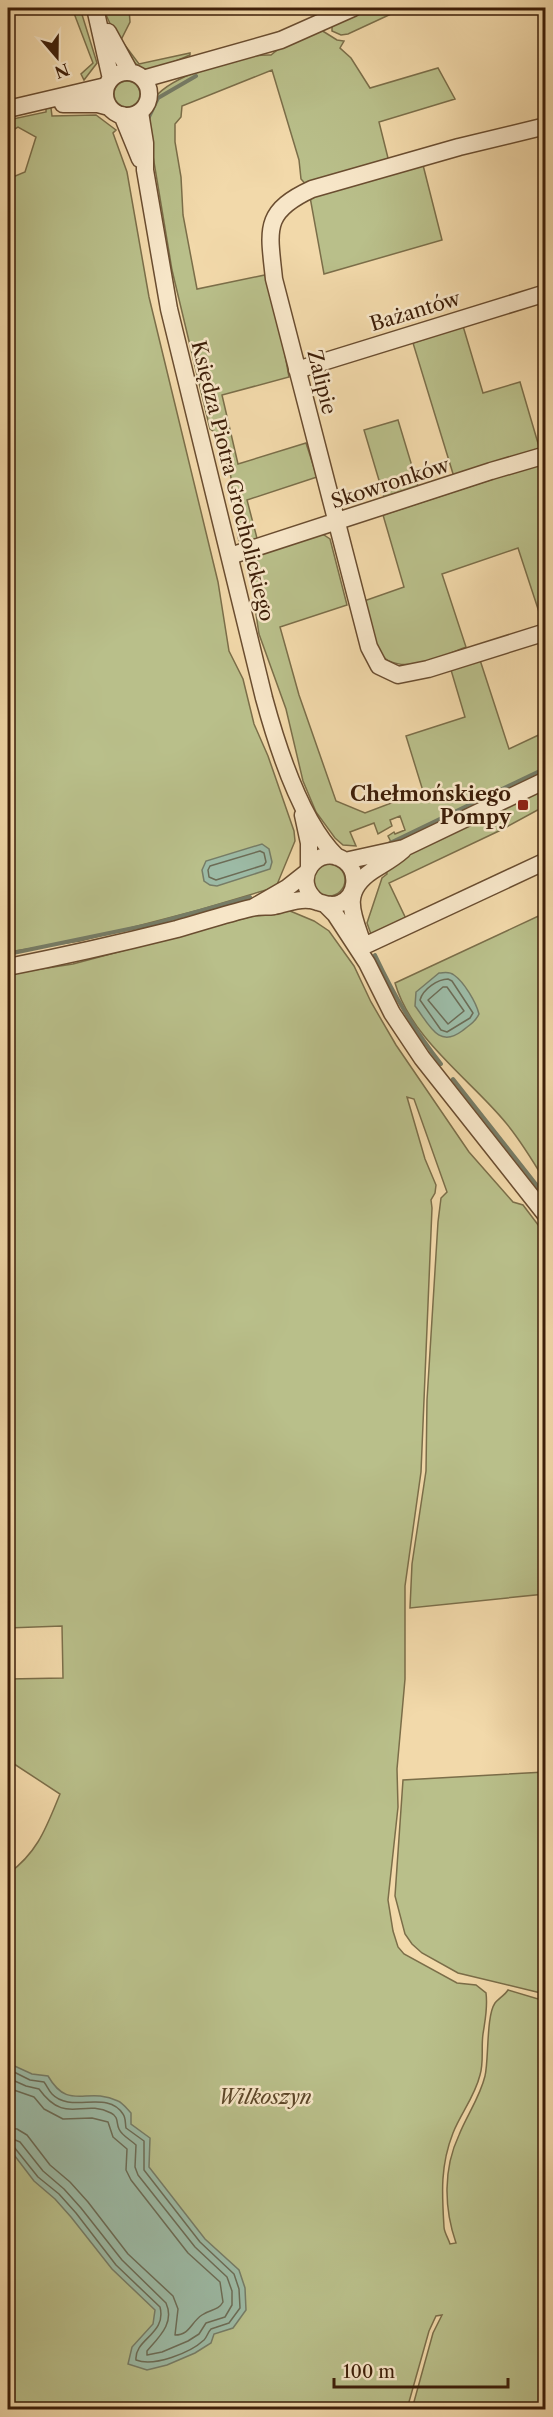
<svg xmlns="http://www.w3.org/2000/svg" width="553" height="2417" viewBox="0 0 553 2417" font-family="'Libre Caslon Text',serif">
  <rect width="100%" height="100%" fill="#f2d9aa"/>
  <filter id="stains"><feTurbulence type="fractalNoise" baseFrequency=".00333" numOctaves="4"/><feColorMatrix values="0 0 0 0 .2 0 0 0 0 .09 0 0 0 0 .02 0 0 0 .5 -.17"/></filter>
  <radialGradient id="worn" r=".72"><stop offset=".6" stop-color="#630" stop-opacity="0"/><stop offset="1" stop-color="#630" stop-opacity=".3"/></radialGradient>
  <!-- green -->
  <path fill="#b9bf8a" stroke="#7b6e49" stroke-width="1.5" d="M72,8H80L97,63L84,80L81,74L93,63Z
    M103,8H129L130,22L121,40L139,64L190,53V55C180,59 155,71 145,69C128,66 109,22 103,8Z
    M367,8H404L348,34L341,35L332,31V25Z
    M321,30L337,40L344,41L340,48L351,58L370,88L438,68L455,99L379,122L389,162L308,187L301,179L299,160L272,70L182,106L181,117L175,124V142L181,177L183,215L197,289L265,275L284,349L289,377L222,395L238,464L306,443L317,477L247,500L258,542L241,544L238,538L230,470L225,458L223,438L210,429L172,270L146,114C150,108 153,100 158,94C179,73 243,54 271,55L281,47Z
    M114 94a13 13 0 1 1 26 0a13 13 0 1 1-26 0Z
    M46,108H51L52,116L96,115L116,130L113,133L127,172L149,297L218,582L229,651L243,679L254,724L268,756L294,831L295,841L276,887L199,910L80,941L8,952V179L25,172L36,137L18,127L8,133V120L46,112Z
    M423,165L442,240L324,274L310,197Z
    M463,326L483,393L520,382L540,450L454,477L413,343Z
    M398,420L418,486L384,497L364,430Z
    M545,462V620L542,621L518,548L442,574L466,647C440,657 394,681 375,647C368,634 367,615 364,601L404,587L383,515Z
    M321,533L330,539L347,605L280,627L299,695L336,801L365,813L423,791L406,736L465,717L451,670L480,660L509,749L545,732V774L446,822L392,844L388,836L394,832L395,834L405,830L400,816L390,820L392,826L378,834L374,823L350,832L356,846L343,845L335,838L316,812L303,781L286,709L259,634L249,568L254,556Z
    M545,789V806L501,830L389,883L407,921L372,937L367,923L382,878L387,874L385,864Z
    M313 880a16 16 0 1 1 32 0a16 16 0 1 1-32 0Z
    M283,908L314,921L329,931L354,966L371,1002L396,1045L469,1152L513,1202L523,1205L545,1234V1594L410,1608L412,1564L426,1471L427,1400L438,1222L441,1198L447,1192L414,1099L407,1097L425,1159L436,1185L435,1193L431,1200L432,1208L421,1472L405,1586V1679L397,1769L398,1807L388,1900L393,1931L398,1947L404,1954L457,1983L476,1985L486,1993C488,2008 485,2020 483,2034C481,2048 484,2062 480,2075C475,2096 461,2113 453,2133C440,2166 442,2194 444,2227C444,2232 449,2240 450,2244L456,2243C444,2208 443,2169 459,2135C467,2115 480,2097 485,2076C489,2059 486,2016 495,2003C498,1999 505,1995 508,1990L545,2001V2409H412L433,2333L442,2315L436,2316L429,2331L407,2409H8V2123L88,2114L8,2083V1874C38,1852 46,1828 60,1794L8,1760V1679L63,1678L62,1626L8,1628V974L73,964Z
    M545,913V1181C533,1161 521,1141 506,1123C471,1080 411,1039 395,983Z
    M545,1772H546L545,1994L458,1973L422,1953L412,1944L405,1934L395,1896L403,1780Z"/>
  <!-- water -->
  <path fill="#9cbaa5" stroke="#767c66" stroke-width="1.5" d="M262,844L269,849L272,862L270,869L217,886L210,885L204,881L202,870L206,861Z
    M439,973C444,973 449,971 454,975C464,982 476,1002 479,1014C475,1022 470,1025 462,1031C438,1049 429,1024 415,1006L416,992Z
    M8,2063L32,2074L48,2076C69,2112 86,2086 118,2101C123,2103 127,2109 131,2113V2124L150,2138L149,2167L205,2239L239,2270L245,2288L246,2310L233,2328L214,2334L211,2343L195,2353L167,2365L147,2370L128,2364L132,2347L153,2324L155,2310L112,2269L71,2217L55,2199L34,2181L8,2147Z"/>
  <g fill="none" stroke-linecap="round" stroke-linejoin="round">
    <!-- shore -->
    <path stroke="#6c6c56" stroke-width="1.5" d="M260,851L264,853L266,862L264,865L216,880L209,877L208,870L210,866Z
      M448,979L452,981L473,1013L470,1018L447,1032L441,1030L420,1000C423,989 438,979 448,979Z
      M443,987H447L464,1011L448,1024L428,1000Z
      M8,2069L30,2080L44,2082C47,2086 49,2091 52,2094C71,2114 107,2089 123,2114C126,2118 125,2123 126,2128L144,2141V2170L200,2242L234,2274L239,2289L240,2308L229,2323L211,2329C208,2332 207,2337 204,2340C190,2353 154,2367 136,2360C134,2339 167,2334 160,2307L116,2265L76,2213L59,2194L38,2177L14,2147L8,2145
      M8,2078L26,2086L39,2089C66,2126 82,2098 111,2113C119,2117 116,2123 119,2129C122,2136 131,2140 136,2145L135,2167L138,2175L195,2247L227,2277L232,2291V2305L225,2317L206,2323L199,2334L188,2341L162,2352L147,2355V2351C159,2337 175,2323 166,2303L122,2260L81,2208L64,2189L43,2171L20,2142L8,2137
      M8,2088L34,2097L44,2109L63,2119L92,2118L108,2122L113,2137L127,2149L126,2170L131,2180L188,2253L220,2282L223,2302C218,2311 211,2309 202,2315C191,2322 190,2335 175,2335L178,2309L173,2296L128,2254L88,2202L70,2182L50,2165L27,2135L17,2129L8,2128"/>
    <!-- stream -->
    <path stroke="#767c66" stroke-width="4" d="M148,119L158,98L196,76
      M390,843L546,768
      M8,954L153,924L250,897
      M375,955C395,997 413,1028 441,1064
      M453,1079L546,1197"/>
    <defs>
      <path id="minor" d="M95,8L111,79
        M108,32L130,72
        M105 94a22 22 0 1 1 44 0a22 22 0 1 1-44 0Z
        M143,79L281,40L353,8
        M63,104H98L109,107
        M8,109L106,86
        M140,112L145,143V170L169,309L264,698C277,746 301,822 337,857
        M122,115L140,159
        M546,126L459,147L312,189C262,212 269,230 274,279L369,647L379,666L398,675L428,669L546,632
        M297,370L546,293
        M230,556L491,471L546,455
        M303,815L309,843V867
        M345,861L404,848L546,780
        M326,905L335,914L367,963L392,1013L422,1058L546,1215
        M254,907L287,888L306,873
        M364,946L546,861
        M364,947C354,917 339,893 372,871C383,864 393,859 403,850
        M8,967C64,956 121,943 177,929C202,922 226,914 251,908C259,906 267,907 274,906C286,904 297,898 310,900C321,902 330,908 341,903C357,895 359,872 345,861C319,841 288,880 318,902"/>
    </defs>
    <!-- minor casing -->
    <use href="#minor" stroke="#6a4d30" stroke-width="19"/>
    <!-- minor -->
    <use href="#minor" stroke="#f7e6c8" stroke-width="16"/>
  </g>
  <!-- markers -->
  <rect fill="#8f2418" stroke="#f7e6c8" stroke-width="2" x="517" y="799" width="12" height="12" rx="3"/>
  <g text-anchor="middle" dominant-baseline="central" stroke-width="5" stroke-linejoin="round" paint-order="stroke">
    <!-- street labels -->
    <g font-size="20" fill="#3d1e08" stroke="#f7e6c8">
      <text transform="translate(415 311) rotate(-17)">Bażantów</text>
      <text transform="translate(322 382) rotate(76)">Zalipie</text>
      <text transform="translate(233 481) rotate(76)">Księdza Piotra Grocholickiego</text>
      <text transform="translate(390 483) rotate(-18)">Skowronków</text>
    </g>
    <!-- poi labels -->
    <g font-size="20" font-weight="bold" fill="#3d1e08" stroke="#f7e6c8" text-anchor="end">
      <text x="511" y="794">Chełmońskiego<tspan x="511" dy="23">Pompy</tspan></text>
    </g>
    <!-- park labels -->
    <g font-size="20" font-style="italic" fill="#5c4628" stroke="#f7e6c8">
      <text x="265" y="2097">Wilkoszyn</text>
    </g>
  </g>
  <!-- margin -->
  <rect width="553" height="2417" fill="none" stroke="#f2d9aa" stroke-width="30"/>
  <rect x="9" y="9" width="535" height="2399" fill="none" stroke="#3d1e08" stroke-width="3"/>
  <rect x="15" y="15" width="523" height="2387" fill="none" stroke="#3d1e08" stroke-width="1.5"/>
  <!-- north arrow -->
  <g transform="translate(57 57) rotate(160)" stroke="#f7e6c8" stroke-width="4.5" paint-order="stroke">
  <path d="M0-4.5L10 22L0 15L-10 22Z" fill="#3d1e08"/>
  <text y="-9" font-size="16" font-weight="bold" text-anchor="middle" fill="#3d1e08">N</text>
  </g>
  <!-- scale -->
  <path d="M334 2378v9h174v-9" fill="none" stroke="#3d1e08" stroke-width="3"/>
  <text x="343" y="2378" font-size="18" fill="#3d1e08" stroke="#f7e6c8" stroke-width="4.5" paint-order="stroke">100 m</text>
  <rect width="100%" height="100%" filter="url(#stains)"/>
  <rect width="100%" height="100%" fill="url(#worn)"/>
</svg>
